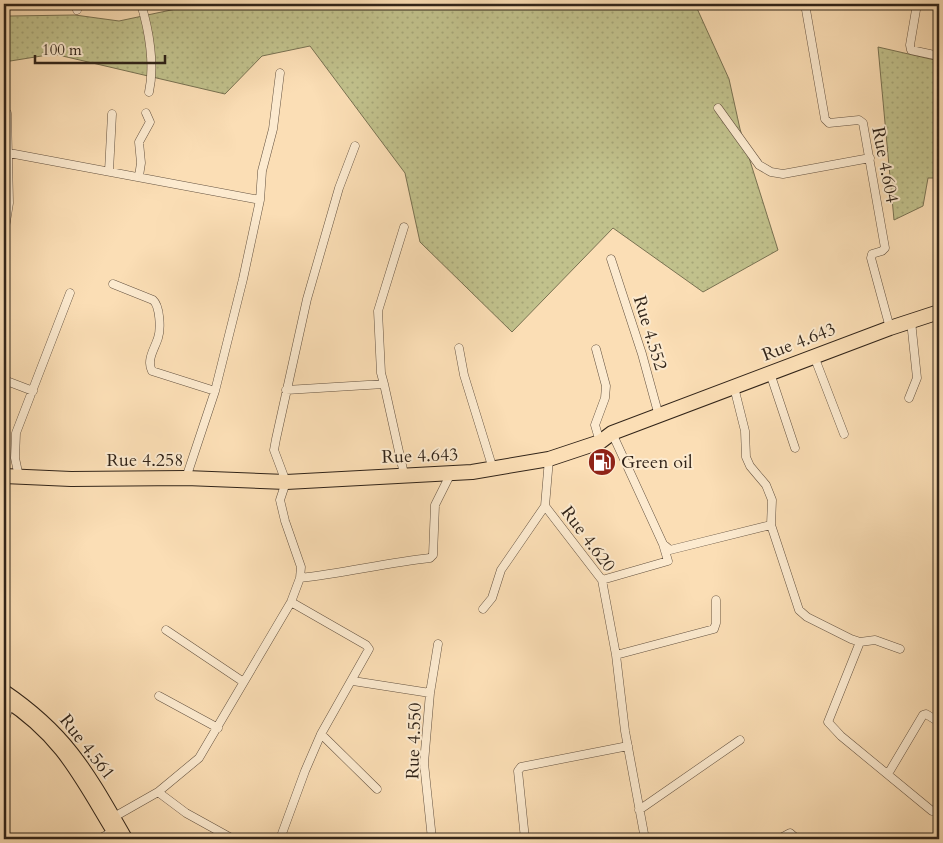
<svg xmlns="http://www.w3.org/2000/svg" width="943" height="843" viewBox="0 0 943 843" font-family="Cardo,serif">
  <defs>
    <pattern id="grass-dots" width="8" height="8" patternUnits="userSpaceOnUse" patternTransform="scale(1.25)"><rect width="8" height="8" fill="#c1c18c"/><path d="M2 2h.1M6 6h.1" fill="none" stroke="#a6a678" stroke-width="1.8" stroke-linecap="round"/></pattern>
  </defs>
  <rect width="100%" height="100%" fill="#fbdeb5"/>
  <filter id="stains"><feTurbulence type="fractalNoise" baseFrequency=".004" numOctaves="4"/><feColorMatrix values="0 0 0 0 .2 0 0 0 0 .09 0 0 0 0 .02 0 0 0 .5 -.17"/></filter>
  <radialGradient id="worn" r=".72"><stop offset=".6" stop-color="#630" stop-opacity="0"/><stop offset="1" stop-color="#630" stop-opacity=".3"/></radialGradient>
  <!-- grass -->
  <path fill="url(#grass-dots)" stroke="#797252" d="M191,4H347L350,7L356,4H695L729,79L740,129L778,250L703,292L613,228L512,332L420,242L405,173L310,46L262,56L225,94L54,54L4,62V12L10,16L75,15L119,21L190,6Z
    M878,47L939,61V178H928L923,206L894,220Z"/>
  <g fill="none" stroke-linecap="round" stroke-linejoin="round">
    <defs>
      <path id="street" d="M76,4L77,10
        M141,4C149,30 155,65 149,92
        M805,4L825,119L829,123L859,120L863,123L885,248L882,251L872,254L871,258L890,328
        M917,4L910,45L911,50L939,56
        M718,108L759,165L771,172L783,174L870,158
        M9,153L260,200
        M109,171L112,114
        M139,176L141,163L139,142L150,122L146,113
        M4,234L9,203L7,113
        M611,259L642,354L659,416
        M113,284L153,300C160,306 161,329 158,338C155,348 146,360 152,371L215,391
        M459,348L464,375L493,469
        M596,349L606,386L605,398L595,425L600,442
        M814,356L844,434
        M770,373L795,448
        M4,380L33,391
        M384,384L381,373L378,311L404,227
        M734,387L745,431L746,457L750,466L766,485L772,500L771,525L799,610L807,617L851,639L860,642L875,640L900,649
        M286,390L384,384L404,474
        M909,398L917,378L911,321
        M549,459L545,506L602,580L616,655L714,629L716,623V600
        M19,477L15,458L16,433L70,293
        M186,478L215,391L243,279L260,200L262,171L273,129L280,73
        M4,488L7,476
        M663,544L670,550L771,525
        M300,578C344,573 386,563 430,558L433,555L435,505L451,473
        M602,580L668,561L663,544L612,433
        M483,609L492,598L501,570L545,506
        M166,630L242,681
        M860,642L828,722L841,736L932,811
        M616,655L625,731L645,839
        M353,681L430,693
        M159,696L218,728
        M4,722L10,704
        M321,734L377,789
        M888,774L923,715L926,714L939,722
        M158,792L186,813L233,839
        M639,810L740,740
        M114,817L158,792L199,758L291,602L300,578L301,567L285,521L280,500L286,482L274,450L276,439L307,299L339,188L355,146
        M99,839L112,832
        M280,839L305,771L321,734L369,649L366,645L291,602
        M432,839L424,763L430,693L438,644
        M525,839L518,771L521,767L628,746
        M779,839L790,833L797,839"/>
      <path id="primary" d="M4,690C69,734 89,773 127,839
        M4,700C64,739 81,781 117,839"/>
      <path id="highway" d="M4,476L71,479L186,478L286,482L472,472L549,459L600,442L612,433L890,328L939,312"/>
    </defs>
    <!-- street casing -->
    <use href="#street" stroke="#645240" stroke-width="9"/>
    <!-- primary casing -->
    <use href="#primary" stroke="#312419" stroke-width="13"/>
    <!-- highway casing -->
    <use href="#highway" stroke="#312419" stroke-width="16"/>
    <!-- street -->
    <use href="#street" stroke="#fceacf" stroke-width="8"/>
    <!-- primary -->
    <use href="#primary" stroke="#fbdeb5" stroke-width="11"/>
    <!-- highway -->
    <use href="#highway" stroke="#fbdeb5" stroke-width="14"/>
  </g>
  <!-- icons -->
  <defs>
    <symbol id="fuel-disc" viewBox="-11 -11 22 22"><circle r="9.5" fill="#8f2418" stroke="#fceacf"/><path d="M-5.5-6h7V0h2V4h1.3V-2.5L3-4.5l.8-.8L6-3V5H2.5V1h-1V6h-7ZM-4.2-4.7v3.2H.2V-4.7Z" fill="#fff"/></symbol>
  </defs>
  <g fill-rule="evenodd">
    <use href="#fuel-disc" x="586" y="446" width="32" height="32"/>
  </g>
  <g text-anchor="middle" dominant-baseline="central" stroke-width="4" stroke-linejoin="round" paint-order="stroke">
    <!-- street labels -->
    <g font-size="18" fill="#312419" stroke="#fceacf">
      <text transform="translate(885 165) rotate(79)">Rue 4.604</text>
      <text transform="translate(650 333) rotate(73)">Rue 4.552</text>
      <text transform="translate(799 342) rotate(-21)">Rue 4.643</text>
      <text transform="translate(420 456) rotate(-2)">Rue 4.643</text>
      <text x="145" y="460">Rue 4.258</text>
      <text transform="translate(588 539) rotate(53)">Rue 4.620</text>
      <text transform="translate(414 741) rotate(-88)">Rue 4.550</text>
      <text transform="translate(87 747) rotate(52)">Rue 4.561</text>
    </g>
    <!-- poi labels -->
    <g font-size="18" fill="#312419" stroke="#fceacf" text-anchor="start">
      <text x="621" y="462">Green oil</text>
    </g>
  </g>
  <!-- margin -->
  <rect width="943" height="843" fill="none" stroke="#fbdeb5" stroke-width="20"/>
  <rect x="5" y="5" width="933" height="833" fill="none" stroke="#312419" stroke-width="2.5"/>
  <rect x="10" y="10" width="923" height="823" fill="none" stroke="#312419"/>
  <!-- scale -->
  <path d="M35 55v8h130v-8" fill="none" stroke="#312419" stroke-width="2.5"/>
  <text x="42" y="55" font-size="15" fill="#312419" stroke="#fceacf" stroke-width="4" paint-order="stroke">100 m</text>
  <rect width="100%" height="100%" filter="url(#stains)"/>
  <rect width="100%" height="100%" fill="url(#worn)"/>
</svg>
